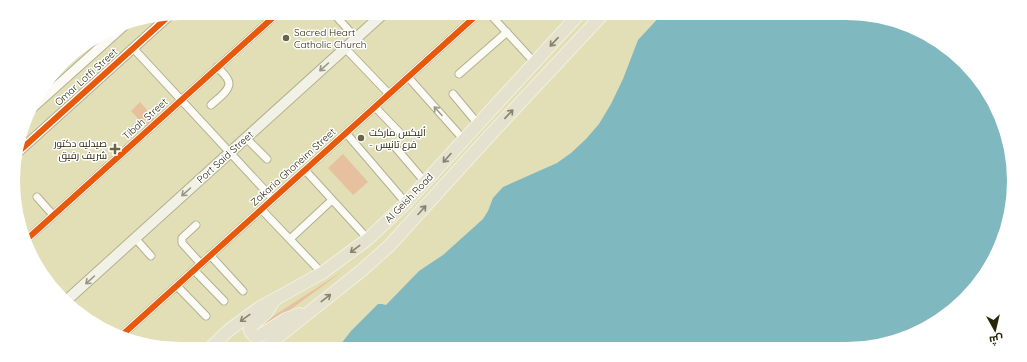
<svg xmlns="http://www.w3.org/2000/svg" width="1027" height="362" viewBox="0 0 1027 362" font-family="Quicksand,Cairo,sans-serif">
  <rect width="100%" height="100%" fill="#e2deb6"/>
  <!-- green -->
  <path fill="#e6c09f" d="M140,102L155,119L147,128L131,111Z
    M343,154L368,182L353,195L328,168Z
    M343,271L261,331H256V328L258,326Z"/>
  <!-- water -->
  <path fill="#7fb8bf" d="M663,13H846L889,19L948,48L991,97L1013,159L1008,224L991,265L957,307L920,332L868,348L337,349L351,331L378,304H382L386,305L419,271L443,255L483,219L488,211L493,198L503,187L557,163L571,153L586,139L599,124L611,104L623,79L638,40Z"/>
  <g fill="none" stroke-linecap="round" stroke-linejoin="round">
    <defs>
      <path id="minor" d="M333,13L356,38
        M489,13L535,63
        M133,48L273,199
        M345,48L389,94
        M459,74L507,32
        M408,77L464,140
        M453,94L478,124
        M211,105C217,99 233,89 228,80C226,75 221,71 217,67
        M375,107L402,135
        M346,133L406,203
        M246,138L267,159
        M396,148L425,182
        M305,170L368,239
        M37,197L53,215
        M261,209L322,273
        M196,225L182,238V243L201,264
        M135,238L151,256
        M290,239L332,200
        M26,240L278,13
        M210,255L243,291
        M194,270L224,301
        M177,286L206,316
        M121,336L479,13"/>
      <path id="tertiary" d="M29,111L126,24
        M16,154L170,15"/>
      <path id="secondary" d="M67,300L384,13"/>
      <path id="trunk" d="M273,302L266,313L250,327V331L254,336H259L286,319L300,314
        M209,349L229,330L259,308L322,273L368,239L406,203L580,13
        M263,349L361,271L389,246L491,134L604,13"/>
    </defs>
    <!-- minor casing -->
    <use href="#minor" stroke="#b3b091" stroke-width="9"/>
    <!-- tertiary casing -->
    <use href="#tertiary" stroke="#b3b091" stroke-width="11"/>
    <!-- secondary casing -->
    <use href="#secondary" stroke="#b3b091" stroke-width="12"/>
    <!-- trunk casing -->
    <use href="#trunk" stroke="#f2f0de" stroke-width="14"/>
    <!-- minor -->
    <use href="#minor" stroke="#fbfaf4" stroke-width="7"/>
    <!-- tertiary -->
    <use href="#tertiary" stroke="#fbfaf4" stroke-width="9"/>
    <!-- secondary -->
    <use href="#secondary" stroke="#f2f1e6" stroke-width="10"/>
    <!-- trunk -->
    <use href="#trunk" stroke="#e4e2ce" stroke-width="12"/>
    <defs>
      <path id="cycleway" d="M16,154L170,15
        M26,240L278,13
        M121,336L479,13"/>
    </defs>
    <!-- cycleway casing -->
    <use href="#cycleway" stroke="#fff" stroke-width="8"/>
    <!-- cycleway -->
    <use href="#cycleway" stroke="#e8590c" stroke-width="6"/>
  </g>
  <!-- one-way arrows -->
  <defs><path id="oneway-shaft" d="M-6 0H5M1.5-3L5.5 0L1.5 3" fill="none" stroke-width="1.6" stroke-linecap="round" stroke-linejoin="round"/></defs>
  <g stroke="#86846b">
    <use href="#oneway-shaft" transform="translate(554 42) rotate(133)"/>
    <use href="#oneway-shaft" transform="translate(509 114) rotate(-47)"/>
    <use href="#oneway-shaft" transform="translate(447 158) rotate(132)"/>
    <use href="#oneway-shaft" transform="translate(422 210) rotate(-48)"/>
    <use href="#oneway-shaft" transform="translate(355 249) rotate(143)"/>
    <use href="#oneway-shaft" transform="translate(326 298) rotate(-38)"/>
    <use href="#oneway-shaft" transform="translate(245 318) rotate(144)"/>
  </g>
  <g stroke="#989682">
    <use href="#oneway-shaft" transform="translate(324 67) rotate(138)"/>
    <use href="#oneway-shaft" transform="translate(186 192) rotate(138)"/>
    <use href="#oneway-shaft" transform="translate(90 280) rotate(138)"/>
  </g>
  <use stroke="#9c9b8a" href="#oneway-shaft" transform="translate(438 111) rotate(-132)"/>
  <!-- markers -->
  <g fill="#6a6645" stroke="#fff" stroke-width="1.5">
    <circle cx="286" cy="38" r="4"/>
    <circle cx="361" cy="138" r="4"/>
    <path d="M113 143h4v4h4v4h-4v4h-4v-4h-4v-4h4z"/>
  </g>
  <g text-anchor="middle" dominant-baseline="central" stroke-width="3" stroke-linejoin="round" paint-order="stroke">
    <!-- poi labels -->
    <g font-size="10" fill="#292608" stroke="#fff" text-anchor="start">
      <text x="294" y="32">Sacred Heart<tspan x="294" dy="12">Catholic Church</tspan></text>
      <text x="369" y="132">أليكس ماركت<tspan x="369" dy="12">- فرع تانيس</tspan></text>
      <text x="107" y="143" text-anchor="end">صيدليه دكتور<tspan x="107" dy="12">شريف رفيق</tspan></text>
    </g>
    <!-- street labels -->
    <g font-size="10" fill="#292608" stroke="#fff">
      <text transform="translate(86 77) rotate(-42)">Omar Lotfi Street</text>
      <text transform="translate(145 119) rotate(-42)">Tibah Street</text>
      <text transform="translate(225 157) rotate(-42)">Port Said Street</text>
      <text transform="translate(293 167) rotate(-42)">Zakaria Ghoneim Street</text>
      <text transform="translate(409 198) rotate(-46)">Al Geish Road</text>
    </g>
  </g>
  <!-- crop -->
  <path d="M0 0H1027V362H0ZM181 20H846A161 161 0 0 1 1007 181V181A161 161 0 0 1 846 342H181A161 161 0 0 1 20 181V181A161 161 0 0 1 181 20Z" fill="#fff" fill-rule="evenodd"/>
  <!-- north arrow -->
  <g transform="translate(995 330) rotate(172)" stroke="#ffffff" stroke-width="3" paint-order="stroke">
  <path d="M0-3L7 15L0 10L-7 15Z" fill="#292608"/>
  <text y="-6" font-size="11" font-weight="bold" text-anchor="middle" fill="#292608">ش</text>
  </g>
</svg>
